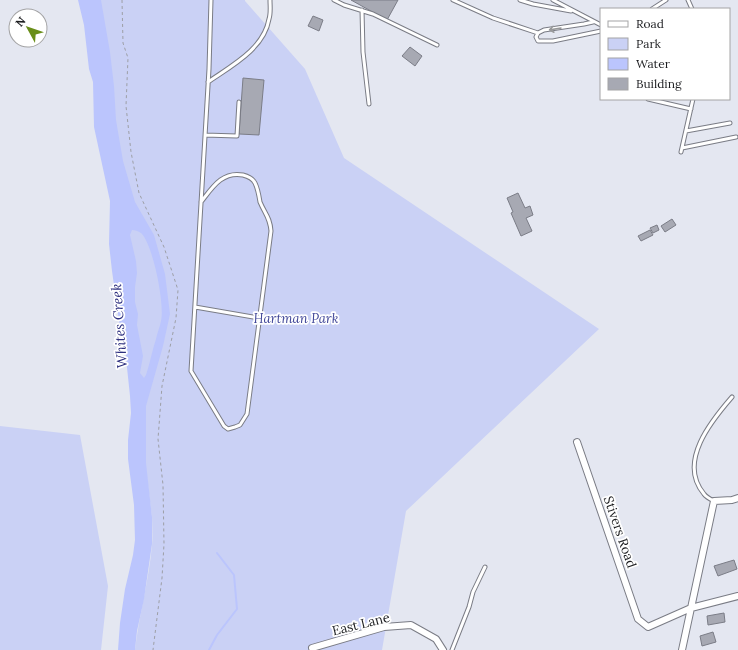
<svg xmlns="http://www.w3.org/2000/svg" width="738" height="650" viewBox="0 0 738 650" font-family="Lora,serif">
  <rect width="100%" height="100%" fill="#e4e7f1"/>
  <!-- green -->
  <path fill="#cad1f5" d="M86,0H245V1L305,69L344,158L599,329L406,511L382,650H135C139,615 149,580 152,545C153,536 152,526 152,517Z
    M0,426L80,435L108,586L101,650H0Z"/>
  <!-- water -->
  <path fill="#bbc5fd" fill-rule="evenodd" d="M78,0H101L110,52L114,86L116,120L123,161L135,202L154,235L165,274L170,314L163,346L146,406V463L152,517V544L144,599L137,631L135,650H118L120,623L125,589L133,555L135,540L134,505L128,459V440L131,413L130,396L124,339L119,321L112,271L109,244L110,201L94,127L93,82L89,69L84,25ZM132,230C135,230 138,231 141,233C153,244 165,305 161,321C160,327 157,333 156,339C152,351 150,363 146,375L144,378L140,373L143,356L137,325L138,314L135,302V287L137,273L136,261L130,235Z"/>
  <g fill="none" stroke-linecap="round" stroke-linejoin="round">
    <!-- stream -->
    <path stroke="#bbc5fd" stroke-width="2" d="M209,650L217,635L237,609L234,575L217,553"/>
  </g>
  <!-- building -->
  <path fill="#a7a9b3" stroke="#7b7d87" d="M351,0H398L387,20Z
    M313,16L323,20L319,31L308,26Z
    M410,47L422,56L415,66L402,56Z
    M243,78L264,80L259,135L239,134Z
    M518,193L525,208L530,206L533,215L526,218L532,231L521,236L511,213L513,212L507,198Z
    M672,219L676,225L665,232L661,226Z
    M657,225L659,230L653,233L650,228Z
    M650,230L653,235L641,241L638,236Z
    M734,560L737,569L718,576L714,566Z
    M724,613L725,622L708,625L707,616Z
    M713,632L716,642L702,646L700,636Z"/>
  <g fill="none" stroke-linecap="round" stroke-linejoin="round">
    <defs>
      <path id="service" d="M334,0L344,5L373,14L437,45
        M453,0L493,18L538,33
        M520,0L533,4L571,11
        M553,0L601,25
        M688,0L692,9
        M652,9L666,0
        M362,10L363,52L369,104
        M593,22L584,24L544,30L538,33L536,37L538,41H553L601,31
        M208,82C231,66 264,49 269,19C271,13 270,6 270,0
        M648,99L691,109
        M686,131L730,123
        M205,135L237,136L239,102
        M682,148L736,137
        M681,152L693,99
        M201,202C212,188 222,171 243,175C247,176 253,179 255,183C258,189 259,196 260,202C265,214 270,217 271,231L247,414L240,425L235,427L228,429L224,426L191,371L209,69L211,0
        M195,307L259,318
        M714,501C710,499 706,497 704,494C677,462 712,420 732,397
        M452,650L469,607L473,592L485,567"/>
      <path id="minor" d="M577,442L638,619L648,627L691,608L738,596
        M312,648L384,627L411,625L436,639L443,650
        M682,650L714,501L732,500L738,498"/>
    </defs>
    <!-- service casing -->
    <use href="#service" stroke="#7a7c85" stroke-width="5"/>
    <!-- minor casing -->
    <use href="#minor" stroke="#7a7c85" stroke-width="8"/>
    <!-- path -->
    <path stroke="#9d9fa6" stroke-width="1" stroke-dasharray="3 3" stroke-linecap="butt" d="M122,0L123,43L128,58L126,106L131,152L139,193L164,247L178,290L176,318L162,386L158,439L163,485L164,544L162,578L153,650"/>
    <!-- service -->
    <use href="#service" stroke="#fff" stroke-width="3"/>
    <!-- minor -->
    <use href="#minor" stroke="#fff" stroke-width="6"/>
  </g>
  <!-- one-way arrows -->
  <defs><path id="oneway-shaft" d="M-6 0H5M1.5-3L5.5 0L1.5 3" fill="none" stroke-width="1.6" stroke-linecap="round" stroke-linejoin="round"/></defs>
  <use stroke="#98999a" href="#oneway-shaft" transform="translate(555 29) rotate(172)"/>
  <g text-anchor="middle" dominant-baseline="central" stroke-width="3.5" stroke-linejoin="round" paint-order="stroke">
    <!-- park labels -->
    <g font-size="13" font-style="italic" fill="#424899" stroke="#fff">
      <text x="296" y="318">Hartman Park</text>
    </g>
    <!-- street labels -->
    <g font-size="13" fill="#1b1c1f" stroke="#fff">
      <text transform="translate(620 532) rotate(71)">Stivers Road</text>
      <text transform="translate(361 624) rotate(-14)">East Lane</text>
    </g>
    <!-- water labels -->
    <g font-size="14" font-style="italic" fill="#2e307f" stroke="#fff">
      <text transform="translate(119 326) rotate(-94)">Whites Creek</text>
    </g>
  </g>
  <!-- legend -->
  <rect x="600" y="8" width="130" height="92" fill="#ffffff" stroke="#a4a4a5"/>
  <rect x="608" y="21" width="20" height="6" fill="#ffffff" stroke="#a4a4a5"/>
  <text x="636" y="28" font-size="12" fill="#1b1c1f">Road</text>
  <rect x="608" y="38" width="20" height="12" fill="#cad1f5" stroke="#a4a4a5"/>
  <text x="636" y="48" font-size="12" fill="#1b1c1f">Park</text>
  <rect x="608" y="58" width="20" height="12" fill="#bbc5fd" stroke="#a4a4a5"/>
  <text x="636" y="68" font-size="12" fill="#1b1c1f">Water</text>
  <rect x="608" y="78" width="20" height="12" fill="#a7a9b3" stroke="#a4a4a5"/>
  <text x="636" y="88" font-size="12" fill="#1b1c1f">Building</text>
  <!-- north arrow -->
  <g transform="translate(28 28) rotate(310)"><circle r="19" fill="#ffffff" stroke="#a4a4a5"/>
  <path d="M0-3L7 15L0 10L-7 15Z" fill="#698e19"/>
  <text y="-6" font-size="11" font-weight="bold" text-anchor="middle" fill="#1b1c1f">N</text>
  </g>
</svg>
